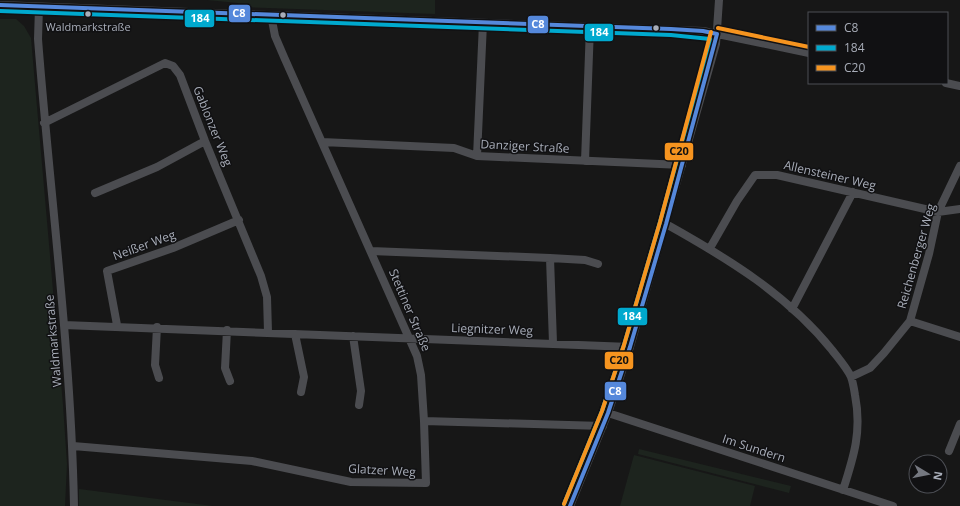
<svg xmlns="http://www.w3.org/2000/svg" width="960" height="506" viewBox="0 0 960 506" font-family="'Open Sans',sans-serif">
  <rect width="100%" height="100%" fill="#171717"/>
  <!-- green -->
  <path fill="#1d241e" d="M207,0H435V14L239,7L238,3Z
    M0,19H16L24,26L31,38L63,405L67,464L65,506H0Z
    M639,449L791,486L789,493L638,454Z
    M634,455L755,486L750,506H620Z
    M79,489L213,506H79Z"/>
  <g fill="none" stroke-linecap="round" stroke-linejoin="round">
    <!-- minor -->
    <path stroke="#4b4c50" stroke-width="8" d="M0,5L703,31L809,53
      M39,7L38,39C50,194 71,350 74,506
      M271,15L275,36L284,57L417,356L421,375L424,421
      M946,83L960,86
      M44,123L165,63L173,66L180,75L205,141L261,276L267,297L268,332
      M322,142L454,148L477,156L682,165
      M477,156L483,23
      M585,161L590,27
      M95,193L157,167L205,141
      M666,224C727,258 788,295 832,350C838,358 847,368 851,377C853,382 854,389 855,395C862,431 854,456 843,490
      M710,248L737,201L755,175H777L938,212L960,209
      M371,251L550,258L553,343
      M550,258L585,260L598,264
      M792,309L853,192
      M910,321L960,337
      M64,325L630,347
      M117,325L107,271L173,248L239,220
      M157,327L155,365L159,378
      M227,330L225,368L230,381
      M295,334L304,377L301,392
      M353,336L361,391L359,405
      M851,377L870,368L884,353L910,321L929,254L938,212L960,166
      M608,413L893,506
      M73,446L252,461L351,482L426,483L424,421L603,426
      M949,451L960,424
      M570,506L608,413L630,347L716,44L719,0"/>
    <defs>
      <path id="bus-1" d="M0,5L671,29L703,31L717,34
        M570,506L608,413L630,347L666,224L717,34"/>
      <path id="bus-2" d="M0,11L671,35L710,39L660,222L624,345L602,411L564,504"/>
      <path id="bus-3" d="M718,28L809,47
        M564,504L602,411L624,345L660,222L711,32"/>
    </defs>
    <!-- bus-1 casing -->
    <use href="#bus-1" stroke="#111113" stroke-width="7"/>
    <!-- bus-2 casing -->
    <use href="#bus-2" stroke="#111113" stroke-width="7"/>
    <!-- bus-3 casing -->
    <use href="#bus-3" stroke="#111113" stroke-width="7"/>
    <!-- bus-1 -->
    <use href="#bus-1" stroke="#5588db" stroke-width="4"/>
    <!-- bus-2 -->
    <use href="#bus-2" stroke="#00a9ce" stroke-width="4"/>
    <!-- bus-3 -->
    <use href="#bus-3" stroke="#f6941f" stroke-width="4"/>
  </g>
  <!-- markers -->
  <g fill="#a8adb8" stroke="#111113" stroke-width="1.5">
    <circle cx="88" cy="14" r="3.5"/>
    <circle cx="283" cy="15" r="3.5"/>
    <circle cx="656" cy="28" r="3.5"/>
  </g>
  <g text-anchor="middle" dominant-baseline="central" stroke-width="3" stroke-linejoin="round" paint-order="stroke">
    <!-- bus labels -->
    <g font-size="11" fill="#a8adb8" stroke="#111113">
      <text x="88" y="26">Waldmarkstraße</text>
    </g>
    <!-- street labels -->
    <g font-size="12" fill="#a8adb8" stroke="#111113">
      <text transform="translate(213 126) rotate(68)">Gablonzer Weg</text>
      <text transform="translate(525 146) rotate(3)">Danziger Straße</text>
      <text transform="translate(830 175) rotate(13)">Allensteiner Weg</text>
      <text transform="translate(144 245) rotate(-20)">Neißer Weg</text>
      <text transform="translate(916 256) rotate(-74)">Reichenberger Weg</text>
      <text transform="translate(410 310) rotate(67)">Stettiner Straße</text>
      <text transform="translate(492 329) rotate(2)">Liegnitzer Weg</text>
      <text transform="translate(53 341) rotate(-95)">Waldmarkstraße</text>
      <text transform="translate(754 448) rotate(18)">Im Sundern</text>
      <text transform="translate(382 470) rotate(3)">Glatzer Weg</text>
    </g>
  </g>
  <g stroke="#111113" stroke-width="1.5">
    <rect x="228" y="4" width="23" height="19" rx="4" fill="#5588db"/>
    <rect x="184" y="9" width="31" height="19" rx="4" fill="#00a9ce"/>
    <rect x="527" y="15" width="22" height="19" rx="4" fill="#5588db"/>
    <rect x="584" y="23" width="30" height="19" rx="4" fill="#00a9ce"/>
    <rect x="664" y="142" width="30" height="19" rx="4" fill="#f6941f"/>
    <rect x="617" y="307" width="31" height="19" rx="4" fill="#00a9ce"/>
    <rect x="604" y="351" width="30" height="19" rx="4" fill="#f6941f"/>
    <rect x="604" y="381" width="23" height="20" rx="4" fill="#5588db"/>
  </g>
  <g font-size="11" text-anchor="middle" font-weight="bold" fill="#fff">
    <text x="239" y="17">C8</text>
    <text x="200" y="22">184</text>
    <text x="538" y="28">C8</text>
    <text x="599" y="36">184</text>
    <text x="632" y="320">184</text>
    <text x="615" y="395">C8</text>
  </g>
  <g font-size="11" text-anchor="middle" font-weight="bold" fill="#111">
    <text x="679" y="155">C20</text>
    <text x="619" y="364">C20</text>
  </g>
  <!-- legend -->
  <rect x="808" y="12" width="140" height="72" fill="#111113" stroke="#4d4f55"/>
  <rect x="816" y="25" width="20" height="6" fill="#5588db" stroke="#4d4f55"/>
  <text x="844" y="32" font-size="12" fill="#a8adb8">C8</text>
  <rect x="816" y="45" width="20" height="6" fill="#00a9ce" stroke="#4d4f55"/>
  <text x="844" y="52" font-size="12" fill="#a8adb8">184</text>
  <rect x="816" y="65" width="20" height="6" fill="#f6941f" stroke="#4d4f55"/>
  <text x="844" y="72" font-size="12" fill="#a8adb8">C20</text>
  <!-- north arrow -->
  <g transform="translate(928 474) rotate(100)"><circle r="19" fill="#111113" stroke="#4d4f55"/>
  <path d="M0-3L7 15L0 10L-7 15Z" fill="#757880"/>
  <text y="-6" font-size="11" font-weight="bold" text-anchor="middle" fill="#a8adb8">N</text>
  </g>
</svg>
